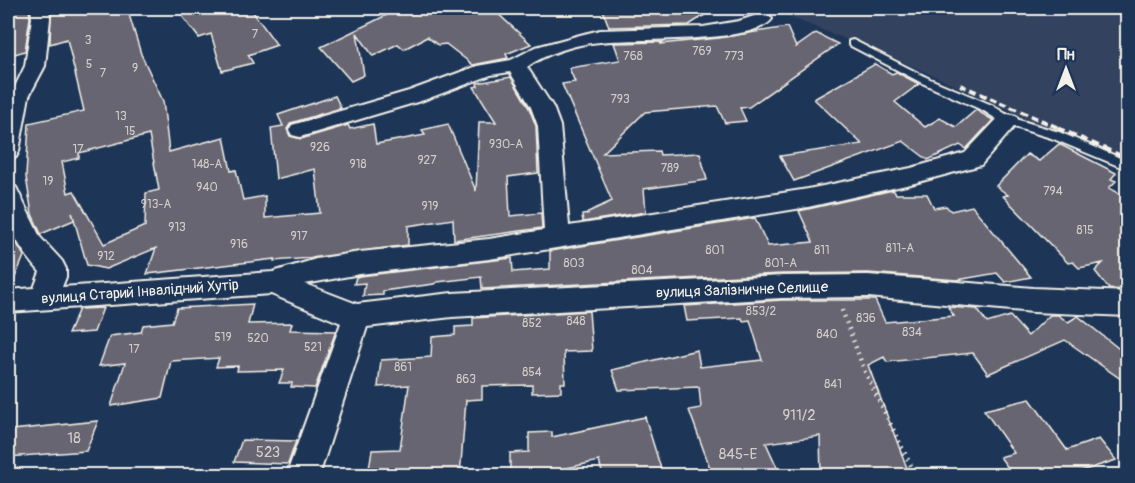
<svg xmlns="http://www.w3.org/2000/svg" width="1135" height="483" viewBox="0 0 1135 483" font-family="Pangolin,sans-serif">
  <rect width="100%" height="100%" fill="#1d3557"/>
  <filter id="ink" filterUnits="userSpaceOnUse"><feTurbulence type="fractalNoise" baseFrequency=".0167" numOctaves="2"/><feDisplacementMap in="SourceGraphic" scale="12" xChannelSelector="R" yChannelSelector="G"/><feConvolveMatrix kernelMatrix="1 2 1 2 8 2 1 2 1" color-interpolation-filters="sRGB"/></filter>
  <g filter="url(#ink)">
    <!-- built -->
    <path fill="#33435f" d="M766,8H1127V167L1016,119L1010,110L894,58Z"/>
    <!-- building -->
    <path fill="#676572" stroke="#f4f1e8" stroke-width="1.5" fill-rule="evenodd" d="M8,8H29L30,18L25,51L8,56Z
      M51,8H127L141,54L163,101L169,152L224,137L231,171L236,170L243,200L265,196V218L320,213L315,169L276,179L271,128L283,126L278,115L335,96L341,108L291,123L287,129L290,136L301,139L348,125L350,129L373,124L376,144L425,135L422,130L448,124L476,191L479,122H496L474,87L478,86L477,83L511,77L529,108L536,126L538,173L508,177L510,216L541,213L542,228L454,240L453,219L408,226V245L311,258L274,261L275,259L147,274L156,248L106,269L87,265L72,212L74,220L41,234L32,214L26,177L29,123L84,111L67,39L50,44ZM149,135L159,190L146,193L145,226L104,244L74,191L68,193L62,162L79,158V153Z
      M176,8H250L277,45L248,55L253,63L222,71L211,34L199,38Z
      M401,8H488L495,11L531,44L506,54L508,58L473,65L446,44L438,45L427,37L404,49L398,44L373,56L357,33L364,75L351,81L321,47Z
      M602,8H716L689,25L609,27Z
      M787,27L796,47L816,33L838,44L749,107L740,108L746,121L725,123L717,106L645,112L603,153L659,151L660,155L700,153L707,180L644,189L646,212L583,222L582,215L588,214V212L612,201L562,84L575,82L569,68L620,60L614,43L663,42L660,44L719,38Z
      M875,64L892,74L896,72L919,84L895,102L925,127L940,118L956,127L976,110L993,120L966,149L960,145L928,160L903,141L794,181L780,156L862,144L814,99Z
      M1059,144L1116,173L1111,179L1116,181L1109,188L1128,198V290L1109,289L1095,271L1103,263L1079,268L1073,262L1068,263L1003,196L1008,195L996,186L1027,154L1039,161Z
      M893,190L896,194H927L934,208L946,206L951,211L972,206L1031,277L1005,282L997,273L957,280L868,273L782,274L482,289L481,277L437,282L434,284L383,291V295L363,296L365,283L354,284L356,277L360,276L512,258L513,272L550,269V251L755,218L768,246L813,242L799,211Z
      M12,235L24,256L11,287L8,288V236Z
      M782,300H875L885,322L954,316L948,307L977,309L987,323L1010,316L1028,336L1050,315H1058L1068,322L1078,316L1128,356V384L1065,340L988,374L973,353L887,362L884,357L868,365L910,476H821L820,436L766,443L781,476H713L689,410L701,408L699,387L619,390L612,370L697,350L700,367L762,360L750,320L743,321L742,318L687,321L684,306Z
      M253,304L248,324L292,323L290,330L336,331L315,388L291,387L292,383H279L284,370L237,371L238,366L216,367L219,358L171,361L162,398L111,406L125,363L99,366L110,336L141,332L143,325L172,322L177,308Z
      M103,308L94,332L68,334L79,309Z
      M589,311L592,351L564,352L565,383H561V392L532,393V385L482,386V399L466,400L460,476H409L410,469L382,470L368,475L372,450L400,449L409,385L378,387L381,360L431,357L432,337L455,335V327L473,326V318Z
      M1030,399L1067,450L1099,439L1116,460L1066,476H1014L1000,457L1014,453L984,410Z
      M645,417L662,472L646,476H603L599,461L553,471V475L510,476V453L529,452V433L552,432V437Z
      M98,421L86,451L8,457V440L12,430Z
      M242,440L296,441L288,464L234,462Z"/>
    <g fill="none" stroke-linecap="round" stroke-linejoin="round">
      <defs>
        <path id="lane" d="M853,40L930,79L992,105L1012,118L1059,132L1128,161V170L1051,138L1004,124L984,111L922,83L849,45V41Z"/>
        <path id="street" d="M31,8H49L50,18L45,66L29,96L19,151L16,157L8,159V101L25,66L32,18Z
          M763,13L769,15L772,19C755,44 632,38 600,42C577,44 546,53 527,67L553,107L560,126L569,226L808,189L911,168L965,153L1000,116L1008,114L1016,116L1019,121L981,165L911,184L808,207L489,259L360,274L305,284L357,304L452,293L782,276L868,275L1033,288L1128,292V316L1033,312L868,297L782,298L452,317L367,327L319,476H286L341,323L271,294L8,312V290L34,288L40,272C15,243 4,223 8,184L16,187L40,237L62,261L66,269V277L62,287L273,272L316,259L360,252L489,239L544,230L538,126L531,107L510,72L491,75L424,100L300,137L292,135L289,130L292,125L409,91L477,66L511,60L536,47L580,35L600,30L703,27L739,21Z"/>
      </defs>
      <!-- lane casing -->
      <use href="#lane" stroke="#f4f1e8" stroke-width="4"/>
      <!-- street casing -->
      <use href="#street" stroke="#f4f1e8" stroke-width="4"/>
      <!-- path -->
      <path stroke="#f4f1e8" stroke-width="4.5" stroke-dasharray="1.5 5" stroke-linecap="butt" d="M842,310L865,372L916,476"/>
      <!-- lane -->
      <use href="#lane" fill="#1d3557" fill-rule="evenodd"/>
      <!-- street -->
      <use href="#street" fill="#1d3557" fill-rule="evenodd"/>
      <!-- rail-far1 -->
      <path stroke="#f4f1e8" stroke-width="4" stroke-dasharray="7 4" stroke-linecap="butt" d="M960,85L1061,129"/>
      <!-- rail -->
      <path stroke="#f4f1e8" stroke-width="4.5" stroke-dasharray="8 4.5" stroke-linecap="butt" d="M1057,128L1128,159"/>
    </g>
  </g>
  <g text-anchor="middle" dominant-baseline="central" stroke-width="4.5" stroke-linejoin="round" paint-order="stroke">
    <!-- number labels -->
    <g font-size="12" fill="#d1ceca">
      <text x="255" y="34">7</text>
      <text x="88" y="40">3</text>
      <text x="702" y="51">769</text>
      <text x="633" y="56">768</text>
      <text x="734" y="56">773</text>
      <text x="89" y="64">5</text>
      <text x="135" y="68">9</text>
      <text x="103" y="73">7</text>
      <text x="620" y="99">793</text>
      <text x="121" y="116">13</text>
      <text x="130" y="131">15</text>
      <text x="506" y="144">930-А</text>
      <text x="320" y="147">926</text>
      <text x="78" y="149">17</text>
      <text x="427" y="160">927</text>
      <text x="207" y="164">148-А</text>
      <text x="358" y="164">918</text>
      <text x="670" y="168">789</text>
      <text x="48" y="181">19</text>
      <text x="207" y="187">940</text>
      <text x="1053" y="191">794</text>
      <text x="156" y="204">913-А</text>
      <text x="430" y="206">919</text>
      <text x="177" y="227">913</text>
      <text x="1085" y="230">815</text>
      <text x="299" y="236">917</text>
      <text x="239" y="244">916</text>
      <text x="900" y="248">811-А</text>
      <text x="715" y="250">801</text>
      <text x="822" y="250">811</text>
      <text x="106" y="256">912</text>
      <text x="574" y="263">803</text>
      <text x="781" y="263">801-А</text>
      <text x="642" y="270">804</text>
      <text x="761" y="311">853/2</text>
      <text x="866" y="318">836</text>
      <text x="576" y="321">848</text>
      <text x="532" y="323">852</text>
      <text x="912" y="332">834</text>
      <text x="827" y="334">840</text>
      <text x="223" y="337">519</text>
      <text x="258" y="338">520</text>
      <text x="313" y="347">521</text>
      <text x="134" y="349">17</text>
      <text x="403" y="367">861</text>
      <text x="532" y="372">854</text>
      <text x="466" y="379">863</text>
      <text x="833" y="384">841</text>
    </g>
    <!-- street labels -->
    <g font-size="15" fill="#f4f1e8" stroke="#1d3557">
      <text transform="translate(742 290) rotate(-2)">вулиця Залізничне Селище</text>
      <text transform="translate(140 292) rotate(-4)">вулиця Старий Інвалідний Хутір</text>
    </g>
    <!-- near-number labels -->
    <g font-size="15" fill="#d1ceca">
      <text x="799" y="415">911/2</text>
      <text x="74" y="438">18</text>
      <text x="268" y="452">523</text>
      <text x="738" y="454">845-Е</text>
    </g>
  </g>
  <!-- margin -->
  <rect width="1135" height="483" fill="none" stroke="#1d3557" stroke-width="30"/>
  <rect x="15" y="15" width="1105" height="453" fill="none" stroke="#f4f1e8" stroke-width="2" filter="url(#ink)"/>
  <!-- north arrow -->
  <g transform="translate(1066 69)" stroke="#1d3557" stroke-width="4.5" paint-order="stroke">
  <path d="M0-4.5L10 22L0 15L-10 22Z" fill="#f4f1e8"/>
  <text y="-9" font-size="16" font-weight="bold" text-anchor="middle" fill="#f4f1e8">Пн</text>
  </g>
</svg>
